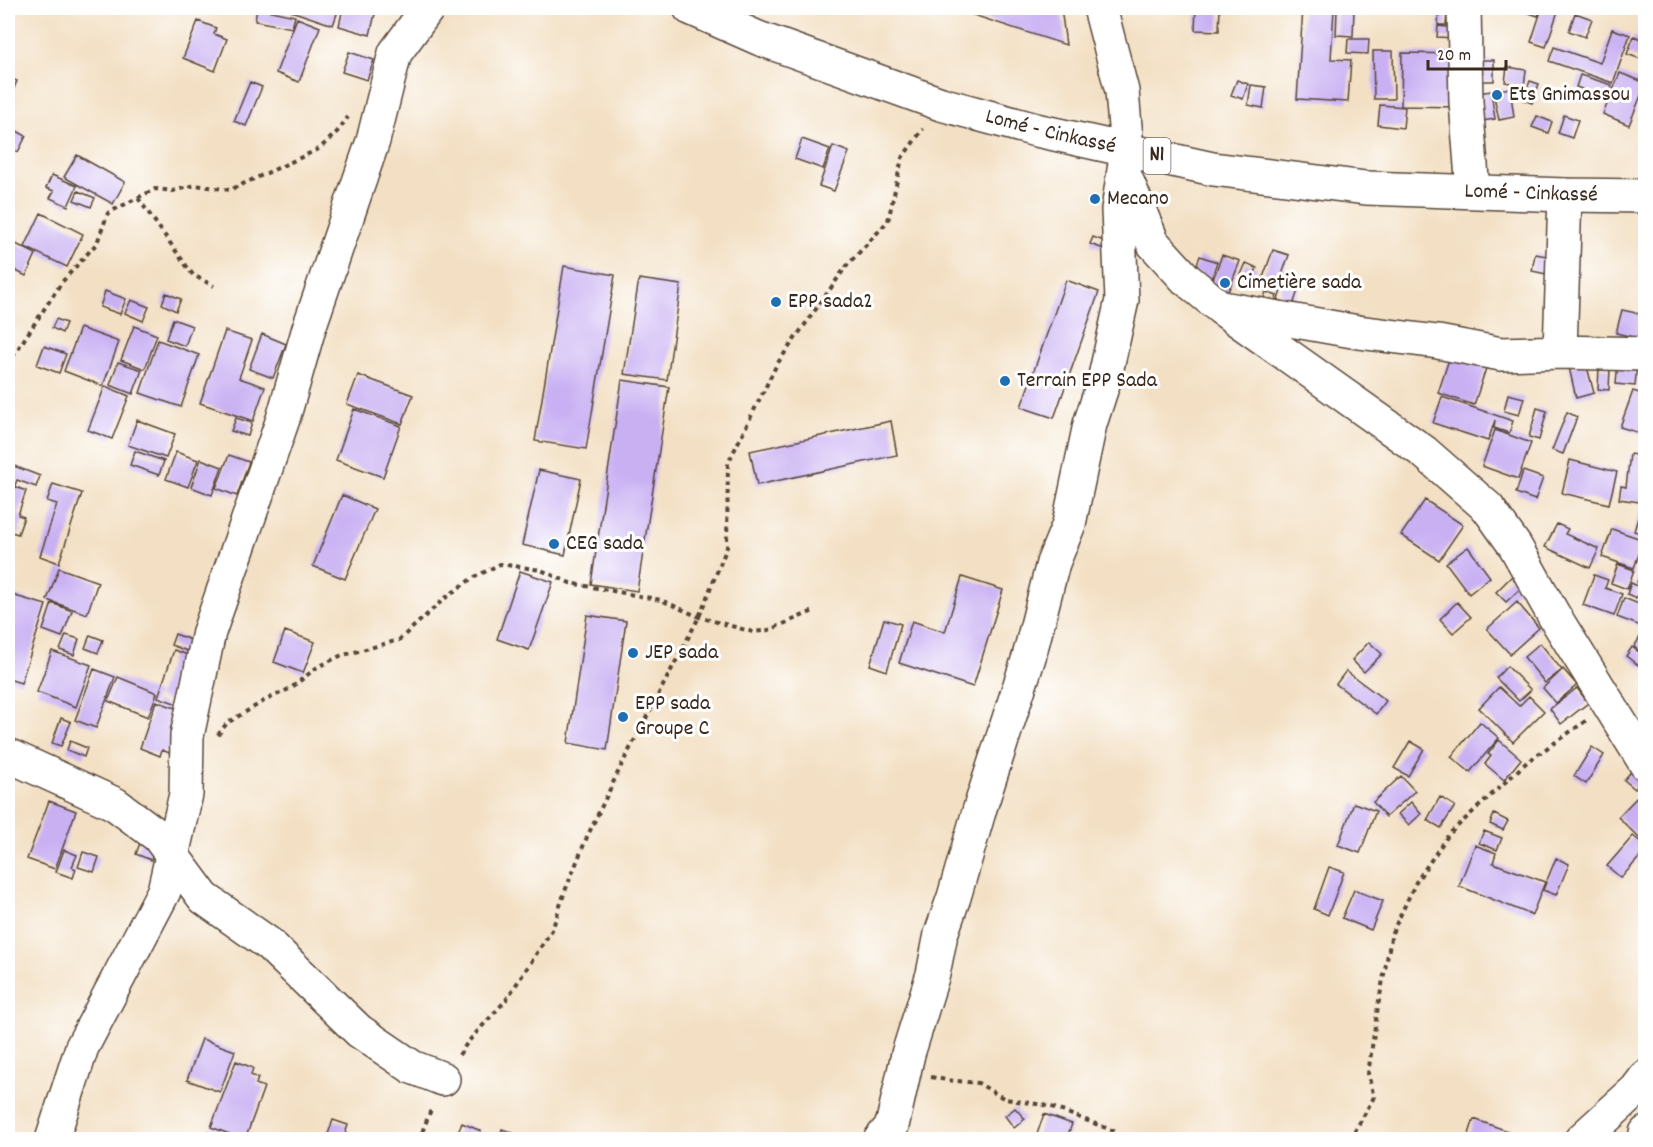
<svg xmlns="http://www.w3.org/2000/svg" width="1653" height="1147" viewBox="0 0 1653 1147" font-family="Dekko,sans-serif">
  <rect width="100%" height="100%" fill="#fff"/>
  <filter id="ink" filterUnits="userSpaceOnUse"><feTurbulence type="fractalNoise" baseFrequency=".0167" numOctaves="2"/><feDisplacementMap in="SourceGraphic" scale="12" xChannelSelector="R" yChannelSelector="G"/><feConvolveMatrix kernelMatrix="1 2 1 2 8 2 1 2 1" color-interpolation-filters="sRGB"/></filter>
  <filter id="wash" filterUnits="userSpaceOnUse"><feTurbulence type="fractalNoise" baseFrequency=".008" numOctaves="4" result="noise"/><feDisplacementMap in="SourceGraphic" scale="24" xChannelSelector="R" yChannelSelector="G"/><feGaussianBlur stdDeviation="1.35" result="paint"/><feColorMatrix in="noise" values="0 0 0 0 0 0 0 0 0 0 0 0 0 0 0 0 0 1.4 0 .05"/><feComposite in="paint" operator="in"/></filter>
  <g filter="url(#wash)">
    <rect width="100%" height="100%" fill="#f3e0c4"/>
    <g id="blocks">
      <!-- building -->
      <path fill="#c9b0f3" d="M257,8L295,16L292,28L255,21Z
        M282,8H339L333,25Z
        M343,8H353L375,14L370,35L339,26Z
        M958,8H1061L1066,45L958,10Z
        M1196,8H1220L1219,31L1195,30Z
        M1303,8L1334,9L1331,59L1351,60L1348,102L1297,99Z
        M1514,8H1542L1538,16Z
        M1542,8H1559L1546,47L1531,42Z
        M1337,9L1354,10L1353,36L1336,35Z
        M1439,13L1447,14L1446,25H1438Z
        M1575,13L1592,19L1585,37L1569,31Z
        M297,18L320,27L299,82L276,73Z
        M198,21L216,28L214,34L227,39L215,71L183,58Z
        M1438,26L1455,28L1454,38L1437,37Z
        M1612,29L1630,35L1613,83L1549,61L1554,47L1600,63Z
        M1634,36L1646,41V61L1627,54Z
        M1348,39H1369L1368,54L1347,53Z
        M1373,51H1393L1394,99H1374Z
        M349,52L374,60L367,80L342,72Z
        M1402,53L1460,54L1459,107L1401,106Z
        M1477,60H1494V81H1477Z
        M1507,67L1526,70L1524,86L1505,82Z
        M1620,73L1646,83L1629,125L1603,114Z
        M1580,75L1612,85L1608,98L1576,87Z
        M8,78L17,81L11,95L8,94Z
        M1237,80L1248,84L1243,99L1231,95Z
        M1530,81L1539,84L1532,103L1523,100Z
        M250,82L262,87L246,126L234,121Z
        M1251,85L1266,87L1263,108L1248,105Z
        M1510,88L1514,117L1499,120L1493,91Z
        M1491,91L1495,119L1482,121L1478,93Z
        M1380,105L1405,107L1403,128L1378,125Z
        M1564,115L1578,120L1572,138L1558,133Z
        M1537,116L1552,122L1548,133L1532,127Z
        M8,126L26,136L18,152L8,147Z
        M802,139L830,149L823,169L795,159Z
        M833,146L849,152L834,191L819,186Z
        M77,155L125,182L113,204L64,177Z
        M52,175L77,186L68,206L50,198L54,191L46,188Z
        M78,191L95,198L91,207L74,200Z
        M41,213L83,234L67,267L25,247Z
        M1093,237L1104,241L1107,250L1090,244Z
        M8,240L36,254L26,276L8,267Z
        M1273,250L1289,255L1278,286L1262,280Z
        M1535,254L1553,257L1551,275L1532,271Z
        M1222,255L1240,261L1228,292L1211,285Z
        M1200,256L1217,262L1211,279L1194,272Z
        M1246,263L1257,268L1251,282L1240,277Z
        M564,266L615,275L586,449L535,441Z
        M1286,274L1302,279L1293,305L1278,300Z
        M639,279L681,285L667,380L624,374Z
        M1066,280L1099,292L1054,418L1021,407Z
        M105,291L126,299L120,314L100,307Z
        M1266,292L1277,296L1272,309L1261,305Z
        M166,293L181,299L176,311L162,304Z
        M131,300L149,307L143,321L125,313Z
        M1622,310L1646,315V340L1616,333Z
        M56,319L66,323L62,333L52,328Z
        M173,319L192,326L185,346L166,339Z
        M134,326L157,335L145,369L121,360Z
        M80,328L119,342L103,386L64,371Z
        M225,331L252,340L239,378L265,387L253,421L200,403Z
        M262,334L286,344L273,378L249,369Z
        M158,340L199,355L181,407L140,393Z
        M44,346L66,354L59,373L37,365Z
        M1453,347L1489,359L1474,405L1438,393Z
        M1618,361L1637,363L1635,386L1616,384Z
        M118,362L142,370L133,394L110,385Z
        M1586,363L1594,393L1576,398L1569,367Z
        M1599,367L1610,368L1609,390L1598,389Z
        M358,375L413,395L402,424L347,404Z
        M622,380L669,387L637,591L591,584Z
        M105,386L129,396L112,439L88,430Z
        M1633,391L1646,395V435L1620,427Z
        M1508,394L1524,398L1519,415L1504,411Z
        M1442,397L1513,421L1509,433L1494,428L1495,420L1488,441L1433,423Z
        M1537,408L1547,411L1539,440L1529,437Z
        M354,409L401,426L383,477L336,460Z
        M1567,412L1577,417L1563,454L1552,450Z
        M236,418L252,423L248,436L231,431Z
        M137,420L175,434L166,458L128,445Z
        M891,421L897,455L757,485L750,451Z
        M1495,430L1531,443L1518,479L1482,466Z
        M135,451L164,461L159,475L130,465Z
        M176,452L198,460L188,487L166,479Z
        M1630,454L1646,457V503L1619,499L1621,486L1626,487Z
        M229,455L249,462L237,496L216,488Z
        M201,459L222,467L212,495L191,487Z
        M1570,460L1617,472L1609,504L1562,493Z
        M9,464L40,476L36,487L17,480L15,485L8,483Z
        M539,470L581,479L565,555L522,545Z
        M1523,471L1543,478L1535,500L1516,493Z
        M8,484L26,491L18,515L24,517L18,534L8,531Z
        M53,484L82,493L59,563L40,556L57,504L47,501Z
        M342,495L375,509L345,579L313,566Z
        M1425,500L1463,525L1439,560L1401,535Z
        M1641,508L1646,510V535L1634,531Z
        M1557,524L1568,529L1565,534L1599,549L1590,568L1545,547Z
        M1612,529L1644,540L1634,568L1602,557Z
        M1468,547L1490,577L1469,594L1446,563Z
        M1645,558H1646V585L1637,582Z
        M1618,564L1634,570L1627,589L1611,583Z
        M59,568L98,582L87,614L47,600Z
        M520,571L553,582L529,650L497,639Z
        M1513,575L1523,586L1506,602L1496,592Z
        M1594,575L1608,580L1605,588L1622,594L1614,616L1583,605Z
        M962,577L1003,590L973,687L899,663L912,621L945,632Z
        M1631,583L1640,587L1636,598L1627,594Z
        M12,595L46,605L21,683L8,679V610Z
        M1624,598L1646,607V628L1617,617Z
        M1457,602L1471,617L1453,633L1440,619Z
        M1517,602L1539,628L1510,654L1487,629Z
        M52,603L72,611L62,637L43,630Z
        M587,615L626,621L607,750L568,743Z
        M884,619L901,624L887,671L870,665Z
        M285,631L315,642L303,673L274,662Z
        M1643,632L1646,634V656L1634,647Z
        M175,634L194,641L190,652L171,645Z
        M66,635L79,639L74,655L60,650Z
        M90,635L103,640L98,653L85,648Z
        M1369,642L1382,654L1364,672L1352,660Z
        M1540,643L1562,670L1545,683L1524,657Z
        M1632,647L1646,657V664L1642,668L1626,656Z
        M174,650L199,659L183,706L158,697Z
        M52,651L91,665L76,707L37,692Z
        M1507,666L1531,690L1519,701L1496,678Z
        M94,669L115,677L96,728L75,720Z
        M1563,669L1577,685L1556,703L1543,688Z
        M1346,671L1386,701L1376,714L1336,684Z
        M118,677L157,693L148,717L108,701Z
        M1499,687L1519,706L1529,696L1544,711L1513,742L1479,708Z
        M1577,688L1588,703L1561,724L1550,709Z
        M156,701L178,709L170,730L179,733L172,754L162,750L160,756L140,748Z
        M61,718L71,722L61,746L52,743Z
        M1480,722L1499,738L1470,772L1451,757Z
        M1499,740L1521,759L1504,780L1485,764L1491,756L1488,754Z
        M70,741L87,748L84,757L67,750Z
        M1410,741L1424,749L1408,776L1394,768Z
        M1592,747L1604,755L1586,784L1574,776Z
        M1636,766L1646,777L1635,789L1624,780Z
        M1401,776L1415,791L1386,817L1373,802Z
        M1643,791L1646,793V833L1640,839L1618,817Z
        M1440,797L1455,806L1441,828L1427,820Z
        M49,801L76,811L55,869L27,859Z
        M1411,802L1421,814L1409,825L1398,814Z
        M1354,803L1376,811L1360,853L1338,845Z
        M1494,814L1508,821L1503,830L1490,824Z
        M1484,831L1502,838L1497,850L1479,843Z
        M1633,836L1646,846V850L1621,878L1607,866Z
        M141,840L156,846L151,860L136,854Z
        M1475,845L1496,853L1493,863L1545,882L1532,915L1459,886Z
        M64,850L77,855L72,867L76,869L73,878L56,872Z
        M83,852L99,857L94,872L78,867Z
        M1556,858L1569,864L1556,895L1543,890Z
        M1329,867L1344,872L1328,915L1314,909Z
        M1354,890L1383,901L1371,930L1342,918Z
        M202,1039L235,1051L220,1092L187,1080Z
        M236,1061L253,1068L251,1075L258,1078L256,1084L264,1087L245,1140L211,1127Z
        M1015,1108L1025,1119L1014,1128L1005,1116Z
        M1044,1114L1072,1124L1066,1140H1035Z
        M1474,1119L1530,1139V1140H1467Z
        M333,1120L348,1125L343,1140L328,1134Z
        M462,1123L481,1131L478,1140H455Z
        M502,1129L529,1139V1140H499Z
        M208,1132L228,1139V1140H205Z"/>
    </g>
  </g>
  <g filter="url(#ink)">
    <use href="#blocks" fill-opacity="0" stroke="#574537" stroke-width="1.5"/>
    <g fill="none" stroke-linecap="round" stroke-linejoin="round">
      <defs>
        <path id="minor" d="M1464,8L1466,102L1473,191
          M1125,176L1153,243L1186,279L1221,308L1424,452L1488,508L1515,546L1553,614L1646,764
          M1228,309L1358,332L1438,342L1501,354L1560,352L1646,354
          M1560,352L1565,195
          M8,755L115,804L158,836L204,898L269,944L359,1031L412,1067L443,1079
          M52,1140L82,1047L164,891L186,794L187,736L209,632L283,419L309,328L373,141L395,53L428,8
          M880,1140L892,1126L908,1054L933,974L941,934L954,897L980,808L1029,657L1053,563L1069,524L1090,424L1104,381L1122,300L1118,210L1127,150L1122,91L1100,8
          M1581,1140L1636,1090L1646,1077
          M1645,1140L1646,1133"/>
        <g id="highway">
          <path id="s1" d="M690,8L758,38L941,104L1036,130L1213,169L1366,188L1565,195L1646,196"/>
        </g>
      </defs>
      <!-- minor casing -->
      <use href="#minor" stroke="#574537" stroke-width="36"/>
      <!-- highway casing -->
      <use href="#highway" stroke="#574537" stroke-width="36"/>
      <!-- path -->
      <path stroke="#574537" stroke-width="4" stroke-dasharray="4.5 4.5" stroke-linecap="butt" d="M138,198L193,275L214,286
        M8,364L62,282L97,243L108,213L155,189L173,191L195,185L230,190L319,149L337,132L348,117
        M218,735L227,723L264,701L291,688L316,668L340,656L399,640L444,599L471,579L500,564L541,570L570,583L661,600L699,617L753,632L769,630L816,610
        M459,1055L467,1043L506,1000L552,930L565,891L587,837L622,764L699,617L727,547L728,463L777,364L845,268L888,221L902,158L923,129
        M931,1077L946,1080L978,1083L1005,1099L1049,1106L1114,1131L1124,1140
        M419,1140L432,1107
        M1350,1140L1374,1097L1368,1074L1378,1006L1392,933L1416,882L1449,834L1527,762L1587,720"/>
      <!-- minor -->
      <use href="#minor" stroke="#fff" stroke-width="33"/>
      <!-- highway -->
      <use href="#highway" stroke="#fff" stroke-width="33"/>
    </g>
  </g>
  <!-- markers -->
  <g fill="#1f6fb2" stroke="#fff" stroke-width="2">
    <circle cx="1497" cy="95" r="6"/>
    <circle cx="1095" cy="199" r="6"/>
    <circle cx="1225" cy="283" r="6"/>
    <circle cx="776" cy="302" r="6"/>
    <circle cx="1005" cy="381" r="6"/>
    <circle cx="554" cy="544" r="6"/>
    <circle cx="633" cy="653" r="6"/>
    <circle cx="623" cy="717" r="6"/>
  </g>
  <g text-anchor="middle" dominant-baseline="central" stroke-width="6" stroke-linejoin="round" paint-order="stroke">
    <!-- shield labels -->
    <rect fill="#fff" stroke="#766a62" stroke-width="1.5" x="1143.5" y="138" width="27" height="36" rx="4.5"/>
    <g font-size="21" font-weight="bold" fill="#3b2a1e">
      <text x="1157" y="156">N1</text>
    </g>
    <!-- poi labels -->
    <g font-size="22" fill="#3b2a1e" stroke="#fff" text-anchor="start">
      <text x="1509" y="95">Ets Gnimassou</text>
      <text x="1107" y="199">Mecano</text>
      <text x="1237" y="283">Cimetière sada</text>
      <text x="788" y="302">EPP sada2</text>
      <text x="1017" y="381">Terrain EPP Sada</text>
      <text x="566" y="544">CEG sada</text>
      <text x="645" y="653">JEP sada</text>
      <text x="635" y="704">EPP sada<tspan x="635" dy="25">Groupe C</tspan></text>
    </g>
    <!-- street labels -->
    <g font-size="22" fill="#3b2a1e" stroke="#fff">
      <text stroke="none"><textPath href="#s1" startOffset="382">Lomé - Cinkassé</textPath></text>
      <text stroke="none"><textPath href="#s1" startOffset="868">Lomé - Cinkassé</textPath></text>
    </g>
  </g>
  <!-- margin -->
  <rect width="1653" height="1147" fill="none" stroke="#fff" stroke-width="30"/>
  <!-- scale -->
  <path d="M1428 60v9h78v-9" fill="none" stroke="#3b2a1e" stroke-width="3"/>
  <text x="1437" y="60" font-size="18" fill="#3b2a1e" stroke="#ffffff" stroke-width="4.5" paint-order="stroke">20 m</text>
</svg>
